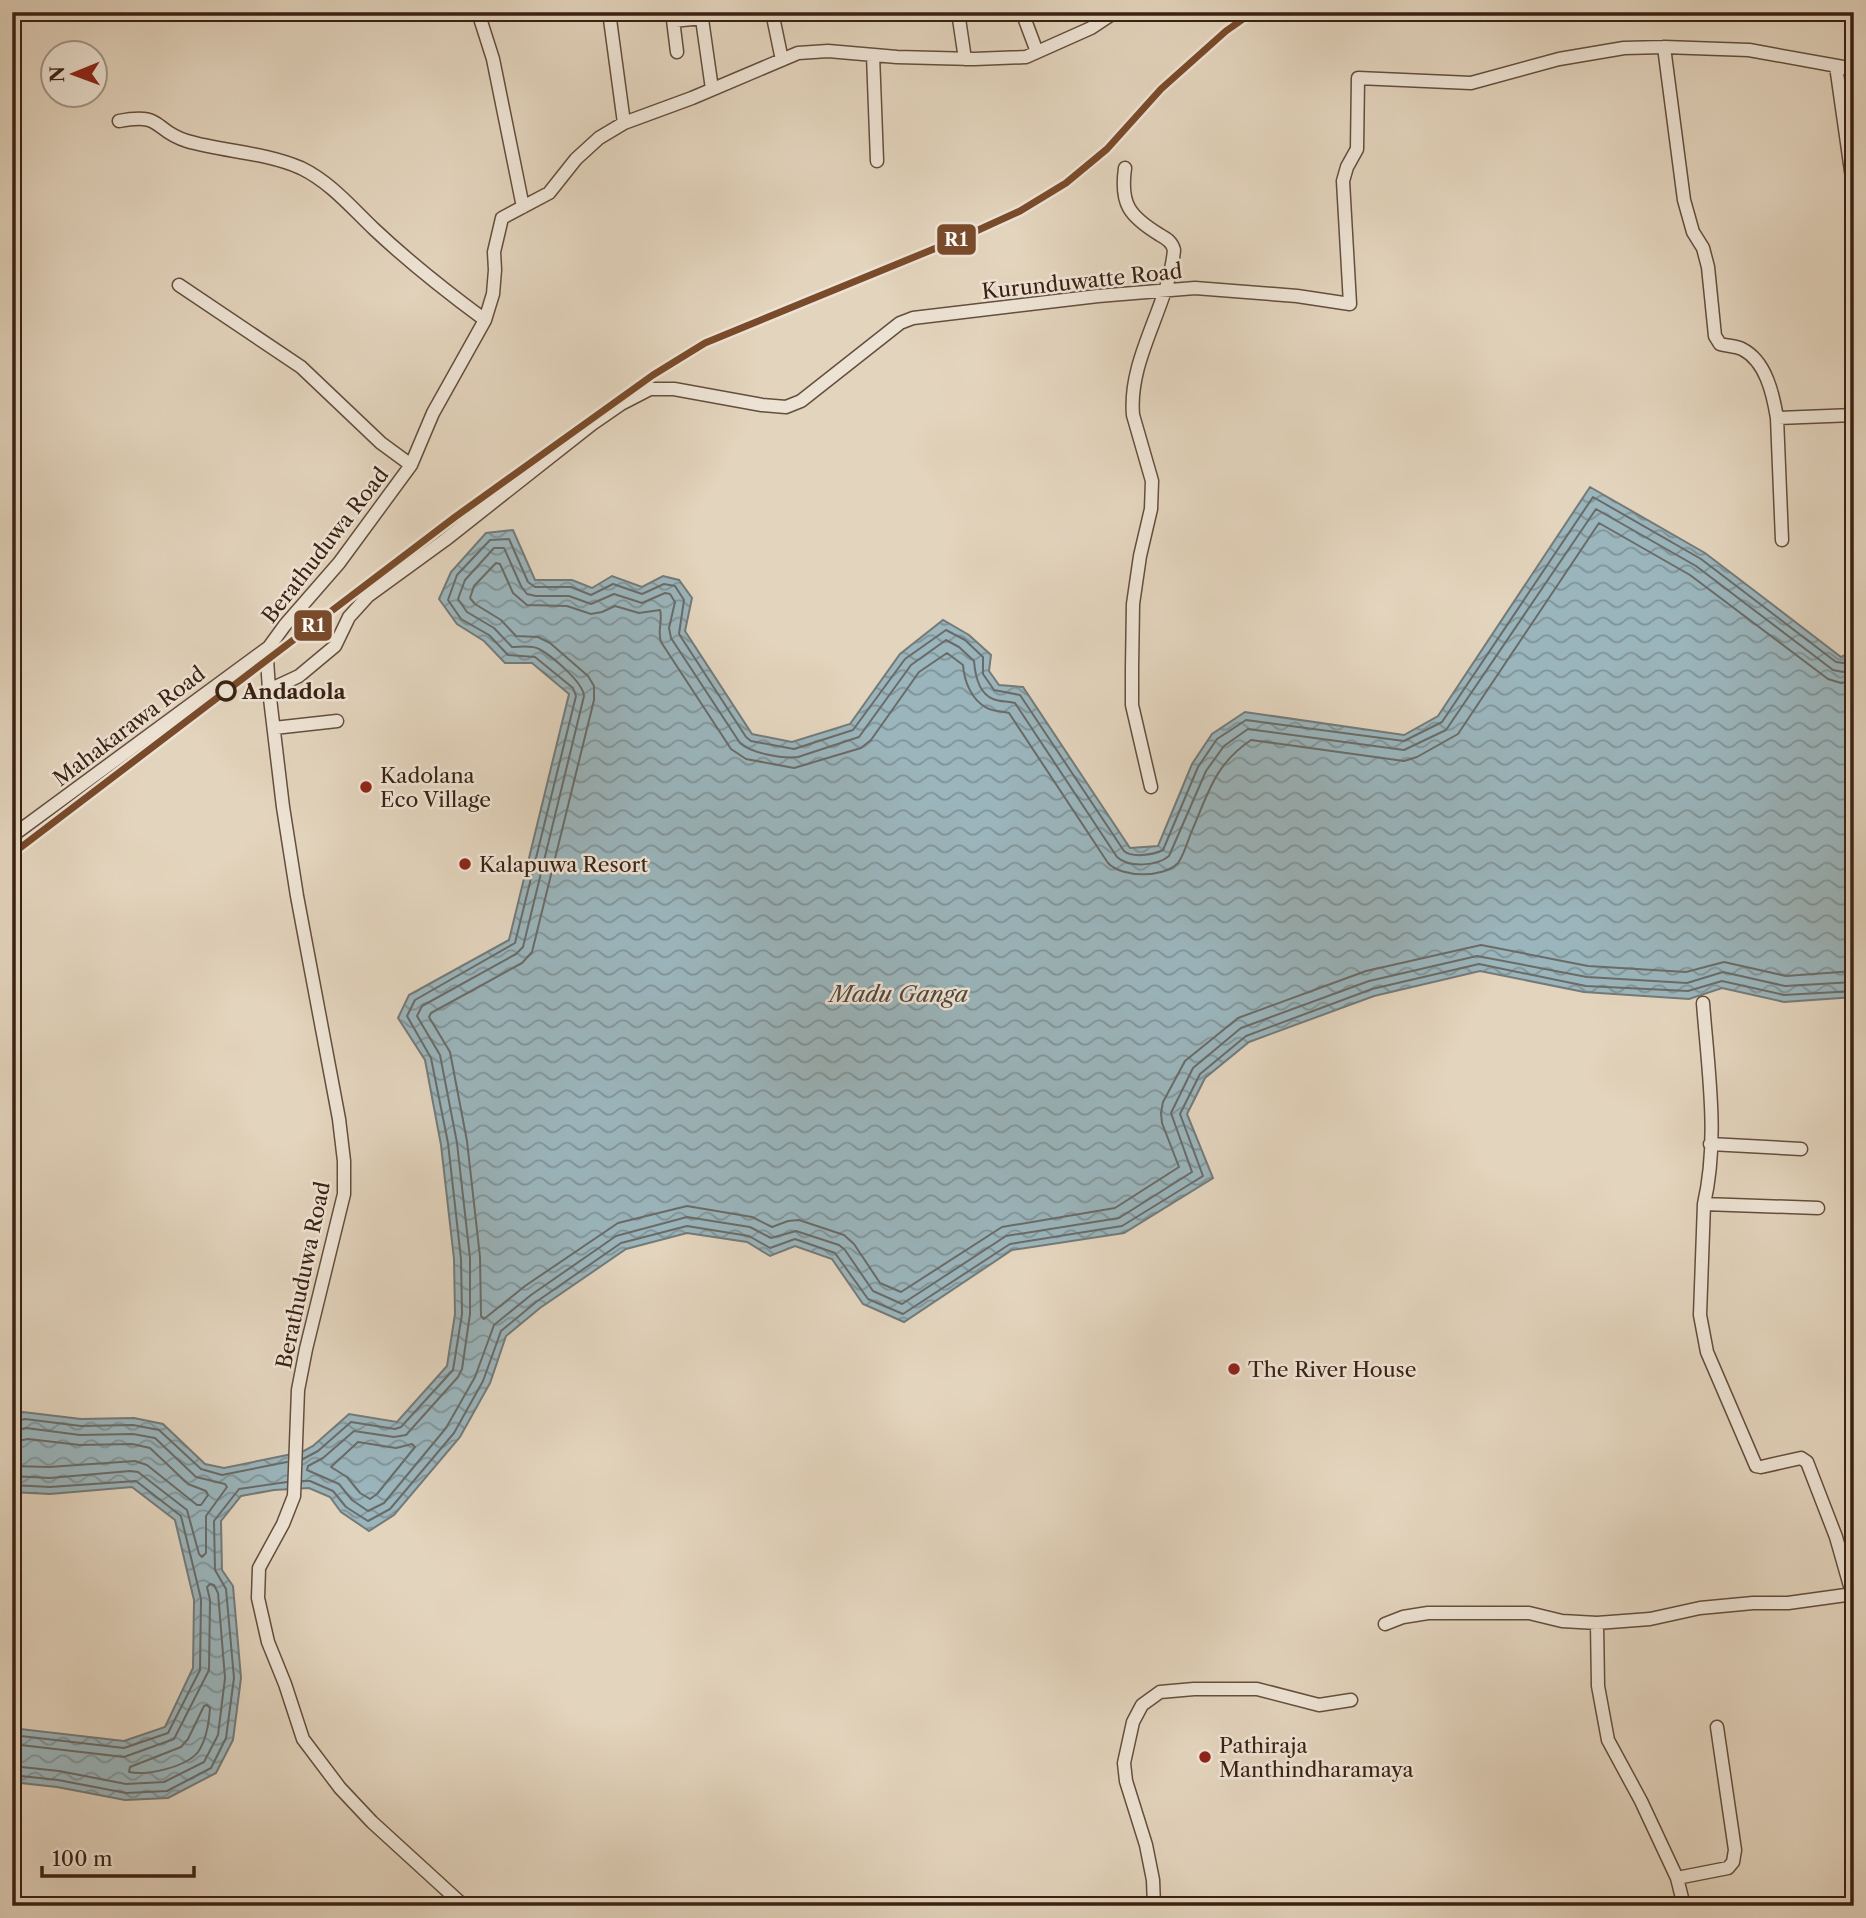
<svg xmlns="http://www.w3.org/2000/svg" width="1866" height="1918" viewBox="0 0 1866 1918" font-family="'Libre Caslon Text',serif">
  <defs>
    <pattern id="water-waves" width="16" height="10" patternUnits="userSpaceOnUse" patternTransform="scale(1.75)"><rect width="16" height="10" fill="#9ab5bc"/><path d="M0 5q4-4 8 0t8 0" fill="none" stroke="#7f9397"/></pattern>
  </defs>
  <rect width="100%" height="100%" fill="#e3d4bd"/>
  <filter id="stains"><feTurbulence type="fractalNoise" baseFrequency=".00286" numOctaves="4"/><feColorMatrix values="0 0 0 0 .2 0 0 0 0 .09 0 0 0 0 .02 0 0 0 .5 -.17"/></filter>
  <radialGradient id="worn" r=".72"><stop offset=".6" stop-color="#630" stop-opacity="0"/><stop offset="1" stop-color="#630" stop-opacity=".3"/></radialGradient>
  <!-- water -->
  <path fill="url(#water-waves)" stroke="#747a78" stroke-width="2" d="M1590,487L1705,553L1841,657L1854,651V997L1784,1002L1722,988L1689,999L1584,992L1480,971L1374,996L1249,1042L1205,1078L1187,1114L1213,1178L1124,1233L1012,1250L904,1322L863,1304L832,1259L795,1246L770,1256L747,1242L687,1233L626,1249L540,1308L506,1336L490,1383L460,1437L394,1515L369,1531L341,1512L330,1497L309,1488L274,1490L241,1496L221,1521L222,1570L233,1586L241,1678L233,1740L216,1773L168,1798L125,1800L57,1787L12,1782V1728L124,1741L165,1727L193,1668L194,1600L175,1520L132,1487L50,1494L12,1492V1417L23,1412L81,1419L134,1418L163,1424L205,1464L224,1468L302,1452L313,1446L349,1414L397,1422L447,1366L455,1314L454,1259L441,1145L425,1060L398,1018L409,995L509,940L569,694L532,663H505L484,641L457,624L439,599L451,572L486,533L513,530L535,580H572L592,588L612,576L642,587L663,576L679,580L692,598L685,631L752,734L792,742L850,724L900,654L943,620L969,635L991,655L989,671L999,685L1023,687L1130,848L1158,846L1192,764L1212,734L1245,712L1404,735L1438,716Z"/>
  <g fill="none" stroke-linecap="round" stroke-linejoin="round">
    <!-- shore -->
    <path stroke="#6a6b67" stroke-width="2" d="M1854,668L1843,672L1833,670L1696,566L1596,509L1446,730L1404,750L1248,729L1224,746L1206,771L1169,856C1157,866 1129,868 1117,857L1015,703C1008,701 1000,702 993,699C978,693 975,674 974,661L959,647L946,640L911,665L859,737L798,757C782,759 751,753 740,743L671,638L669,628L675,602L670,594L665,593L642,603L614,594L591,604L569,596H536L527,594L521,586L504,548H494L465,580L458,599L467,612L494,628L512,647C520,647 532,645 539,649C552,656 583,682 584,696L523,947L516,954L422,1006L417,1016L440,1055L457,1143L470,1258V1314L462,1369L458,1377L406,1435L394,1437L354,1431L323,1458L308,1466L307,1470L339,1484L352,1500L368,1511L384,1503L446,1428L475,1377L494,1325L531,1295L616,1236L687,1217L750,1227L771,1238L796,1231L839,1245L845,1250L873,1291L902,1304L1006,1236L1119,1218L1192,1172L1171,1113L1193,1068L1241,1028L1369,981L1477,956L1587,977L1687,983L1723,972L1785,986L1854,982
      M1854,680L1841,683L1828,679L1690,575L1599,523L1458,734L1417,757L1404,761L1251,740C1214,765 1208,794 1191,833C1187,843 1184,855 1178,863C1164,878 1122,878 1108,863L1009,713C1002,711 994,712 987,708C971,700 964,680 963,665L947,653L919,672L871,740L861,748L794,768L746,759L731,749L661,642C657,631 663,620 660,610L639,613L615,606L602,612L591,614L567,606L527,605L513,593L500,564L496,563L474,586L470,598L475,604L501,620L516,636L538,637L550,643L588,676L594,686V700L532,952L522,963L431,1013L429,1017L450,1052L467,1141L480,1257L481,1316L484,1319L525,1286L618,1223L687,1206L752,1217L772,1227L788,1221L799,1220L844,1235L854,1244L880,1283L901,1292L1002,1227L1115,1208L1179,1167L1162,1123L1161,1113L1163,1102L1185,1061L1238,1018L1366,971L1481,945L1588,966L1686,972L1724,962L1786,976L1854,971
      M12,1422L25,1419L81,1426L133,1425L159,1430L201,1469L222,1475L287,1462
      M12,1431L26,1428L80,1435L133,1434L155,1438L196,1477L225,1484L227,1487L206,1516V1553L202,1557L199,1554L187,1510L138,1472L130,1471L50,1478L12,1476
      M12,1442L28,1439L80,1445L132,1444L150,1448L188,1484L206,1491L208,1495L201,1505H197L147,1465L135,1461L49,1467L12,1466
      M358,1442L396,1448L412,1444L415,1447L377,1494L370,1499L360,1493L347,1477L331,1467Z
      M303,1459L318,1451L351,1422L395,1429L401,1427L453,1370L462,1314L461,1259L448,1143L431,1058L407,1016L415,1000L515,943L576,696L573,688L535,657L508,655L489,635L461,619L448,600L457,575L490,540L509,539L528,582L535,587H571L591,595L613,584L642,594L664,584L675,586L684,600L679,634L746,737L751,741L794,749L853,730L905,659L946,630L965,640L983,657V674L994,690L1020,695L1124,851C1132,858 1153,855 1163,850L1198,767L1217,739L1246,720L1404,741L1442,722L1593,497L1701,559L1836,662L1843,663L1854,659
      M302,1481H310L333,1491L346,1507L368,1521L390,1509L454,1433L483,1381L501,1331L536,1302L621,1243L687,1226L749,1236L770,1248L795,1239L835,1253L868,1299L903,1314L1010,1244L1122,1226L1203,1176L1180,1114L1200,1074L1246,1036L1372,989L1479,964L1586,986L1688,991L1722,981L1784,995L1854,991
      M12,1485L50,1487L136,1481L181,1516L201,1599L200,1670L168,1733L124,1748L12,1735
      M207,1705L210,1708C209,1723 207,1739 198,1752C186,1767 147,1776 129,1772L130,1767L181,1747L188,1739L204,1706Z
      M12,1744L124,1757L174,1739L209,1670L210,1600L207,1587L210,1584L214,1585L218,1593L225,1678L218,1735L204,1762L164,1782L126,1784L59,1771L12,1766
      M12,1775L58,1780L126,1793L167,1791L211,1768L226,1738L234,1678L226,1589L215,1570L214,1521L239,1489L287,1482"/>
    <defs>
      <path id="minor" d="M478,12L493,59L523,207
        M609,12L624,123
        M672,12L677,52
        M701,12L712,89
        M772,12L782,60
        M958,12L965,59
        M1022,12L1037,52
        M673,21L702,18
        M1664,47L1684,200L1693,232L1703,248L1708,267L1715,336L1720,344C1727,346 1736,346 1742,349C1766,361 1773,394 1777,418L1782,540
        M873,55L877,161
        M1836,66L1854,192
        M119,121C164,112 153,131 187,141C225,152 264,152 301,168C330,182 351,207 374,229C409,262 447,292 485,320
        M1125,168C1120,204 1129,216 1160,235C1167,239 1172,242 1174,250C1169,306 1128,358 1133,415L1152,481L1151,509L1140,556L1133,604L1132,668V705L1151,787
        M179,285L301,367L381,443L411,465
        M1777,418L1854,415
        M269,690L299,676L335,646L349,617L368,596L445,540L592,424L621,404L650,389H674L762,405L786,407L801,401L900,323L913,318L1098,296L1195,288L1297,296L1350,304L1343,181L1347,167L1357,149L1358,78L1471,83L1559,59L1624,48L1664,47L1749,50L1854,69
        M274,728L337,721
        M12,836L269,647
        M1703,1003C1708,1069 1719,1139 1704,1204L1700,1315L1707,1352L1756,1466L1761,1467L1801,1458L1807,1462L1836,1537L1854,1600
        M1710,1144L1801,1149
        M1704,1204L1818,1208
        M1597,1623L1598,1686L1608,1740L1641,1801L1677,1878L1684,1906
        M1385,1624L1403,1617L1428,1613H1529L1562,1621L1597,1623L1650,1619L1700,1608L1753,1603H1788L1853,1594
        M1677,1878L1728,1868L1733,1862L1735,1850L1717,1727
        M464,1906L372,1822L340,1788L303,1739L285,1684L268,1642L258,1598L259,1568L283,1524L294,1496L298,1390L306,1349L344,1194V1161L339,1119L297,896L283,807L269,690L267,659L269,647L285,625L339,563L411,465L433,413L485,320L493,294L495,270L494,252L502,218L549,193L576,159L599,138L624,123L692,98L798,53L828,51L897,57L974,59L1026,57L1091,28L1115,12
        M1154,1906L1153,1880L1146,1845L1126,1781L1124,1763L1133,1722L1142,1705L1160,1692L1194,1689H1257L1319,1705L1351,1700"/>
    </defs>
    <!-- minor casing -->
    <use href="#minor" stroke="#644e3d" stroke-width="15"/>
    <!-- minor -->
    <use href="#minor" stroke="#ede3d4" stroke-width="12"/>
    <defs>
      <path id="rail-1" d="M12,854L455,517L653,375L705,343L963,237L1020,211L1066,183L1107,149L1161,89L1226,31L1253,12"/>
    </defs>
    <!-- rail-1 casing -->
    <use href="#rail-1" stroke="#ede3d4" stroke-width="12"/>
    <!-- rail-1 -->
    <use href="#rail-1" stroke="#7a4b2a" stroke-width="7"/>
  </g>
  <!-- markers -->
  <circle fill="#ede3d4" stroke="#3a2112" stroke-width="3.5" cx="226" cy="691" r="9"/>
  <g fill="#8f2418" stroke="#ede3d4" stroke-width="2.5">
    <circle cx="366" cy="787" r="7"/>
    <circle cx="465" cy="864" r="7"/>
    <circle cx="1234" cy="1369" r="7"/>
    <circle cx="1205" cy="1757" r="7"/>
  </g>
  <g text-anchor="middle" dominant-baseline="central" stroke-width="5" stroke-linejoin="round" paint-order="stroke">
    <!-- street labels -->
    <g font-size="21" fill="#3a2112" stroke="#ede3d4">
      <text transform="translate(1082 281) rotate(-6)">Kurunduwatte Road</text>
      <text transform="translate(325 545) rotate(-52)">Berathuduwa Road</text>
      <text transform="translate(129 726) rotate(-37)">Mahakarawa Road</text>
      <text transform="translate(303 1275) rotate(-78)">Berathuduwa Road</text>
    </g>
    <!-- stop labels -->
    <g font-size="21" font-weight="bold" fill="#3a2112" stroke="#ede3d4" text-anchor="start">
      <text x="242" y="691">Andadola</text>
    </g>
    <!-- poi labels -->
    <g font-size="21" fill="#3a2112" stroke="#ede3d4" text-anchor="start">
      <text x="380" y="775">Kadolana<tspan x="380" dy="24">Eco Village</tspan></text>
      <text x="479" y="864">Kalapuwa Resort</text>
      <text x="1248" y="1369">The River House</text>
      <text x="1219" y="1745">Pathiraja<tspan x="1219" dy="24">Manthindharamaya</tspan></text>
    </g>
    <!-- water labels -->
    <g font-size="23" font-style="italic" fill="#52463c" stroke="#ede3d4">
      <text x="899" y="994">Madu Ganga</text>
    </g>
  </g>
  <g stroke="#ede3d4" stroke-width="2.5">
    <rect x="936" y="223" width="41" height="33" rx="7" fill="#7a4b2a"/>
    <rect x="293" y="609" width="40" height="33" rx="7" fill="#7a4b2a"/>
  </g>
  <g font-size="19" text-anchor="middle" font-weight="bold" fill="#fff">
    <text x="956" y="246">R1</text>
    <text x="313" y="632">R1</text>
  </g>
  <!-- margin -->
  <rect width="1866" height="1918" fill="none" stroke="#e3d4bd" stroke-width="42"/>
  <rect x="14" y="14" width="1838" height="1890" fill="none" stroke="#3a2112" stroke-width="3.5"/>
  <rect x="21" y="21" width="1824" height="1876" fill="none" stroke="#3a2112" stroke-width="2"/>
  <!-- north arrow -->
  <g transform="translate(74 74) rotate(269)"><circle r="33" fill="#ede3d4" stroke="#a59586" stroke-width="2"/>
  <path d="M0-5L12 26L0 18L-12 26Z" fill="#8f2418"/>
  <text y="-10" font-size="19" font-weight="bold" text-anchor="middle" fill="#3a2112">N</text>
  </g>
  <!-- scale -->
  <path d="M42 1866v10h152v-10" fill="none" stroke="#3a2112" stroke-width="3.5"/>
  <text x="52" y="1866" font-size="21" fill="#3a2112" stroke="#ede3d4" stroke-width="5" paint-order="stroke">100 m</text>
  <rect width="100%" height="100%" filter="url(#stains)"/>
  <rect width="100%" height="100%" fill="url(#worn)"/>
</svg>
